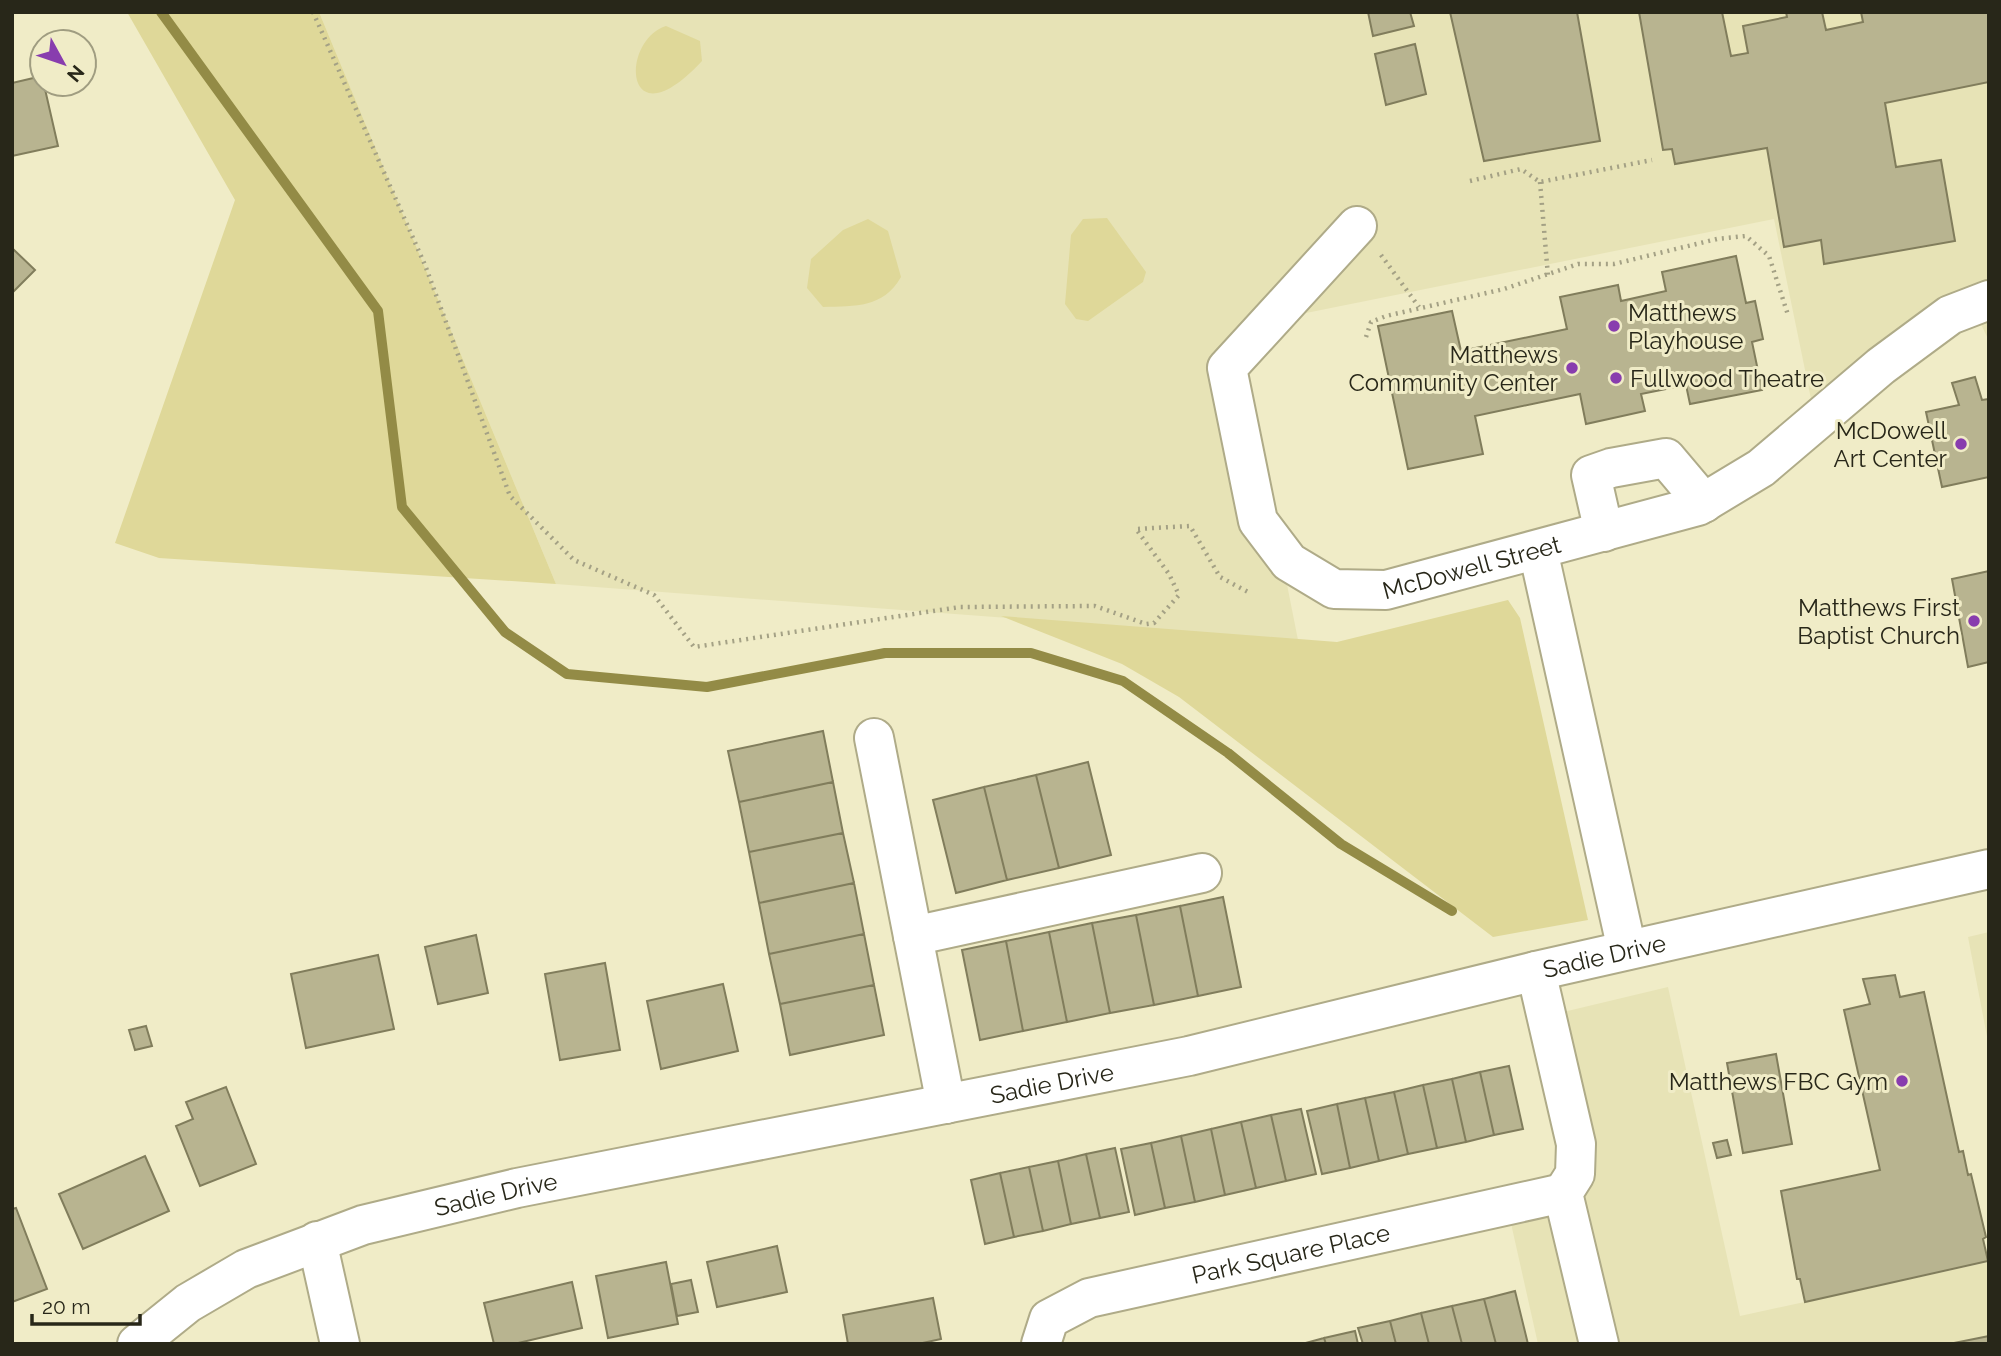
<svg xmlns="http://www.w3.org/2000/svg" width="2001" height="1356" viewBox="0 0 2001 1356" font-family="Raleway,sans-serif">
  <rect width="100%" height="100%" fill="#f0ecc7"/>
  <!-- built -->
  <path fill="#e7e3b6" d="M319,12H1989V341L1978,318L1918,352L1819,438L1774,219L1236,327L1298,640L556,584Z
    M1989,932V1047L1968,937Z
    M1668,987L1740,1316L1989,1262V1344H1538L1508,1210L1574,1194L1534,1019Z"/>
  <!-- green -->
  <path fill="#dfd899" d="M127,12H319L556,584L159,558L115,543L235,200Z
    M666,26L700,41L702,61C624,145 619,41 666,26Z
    M1107,218L1146,272L1143,282L1088,321L1076,319L1065,304L1071,235L1083,219Z
    M868,219L888,231L901,277C883,308 856,306 823,307L807,288L811,259L843,230Z
    M1508,600L1520,618L1588,920L1493,937L1179,697L1122,664L1001,616L1337,642Z"/>
  <g fill="none" stroke-linecap="round" stroke-linejoin="round">
    <!-- stream -->
    <path stroke="#938b46" stroke-width="10" d="M161,12L378,311L402,507L505,632L567,674L707,687L885,653H1031L1123,681L1228,753L1341,844L1452,911"/>
  </g>
  <!-- building -->
  <path fill="#b8b490" stroke="#817d5c" stroke-width="2" d="M1368,12H1410L1414,26L1373,36Z
    M1450,12H1577L1600,141L1484,161Z
    M1639,12H1722L1731,56L1748,53L1743,26L1787,17L1786,12H1822L1826,30L1863,22L1861,12H1989V82L1885,103L1896,167L1941,160L1955,241L1824,264L1821,240L1784,247L1767,148L1675,164L1672,149L1663,150Z
    M1415,44L1426,94L1386,105L1375,54Z
    M42,76L58,146L12,156V83Z
    M12,248L35,270L12,293Z
    M1736,256L1746,303L1755,301L1763,339L1752,342L1762,390L1690,404L1686,385L1641,394L1645,411L1586,424L1580,394L1475,416L1483,454L1408,469L1378,326L1452,311L1461,351L1567,329L1560,297L1618,285L1621,301L1666,291L1662,272Z
    M1975,377L1982,400L1989,399V477L1942,487L1926,412L1959,405L1952,383Z
    M1989,571V662L1968,667L1952,579Z
    M823,731L833,782L739,802L728,751Z
    M1088,762L1111,855L1059,868L1036,775Z
    M1036,775L1059,868L1007,880L984,787Z
    M833,782L843,833L749,852L739,802Z
    M984,787L1007,880L956,893L933,800Z
    M843,833L854,883L759,903L749,852Z
    M854,883L864,934L769,954L759,903Z
    M1223,897L1241,987L1198,996L1180,906Z
    M1180,906L1198,996L1154,1005L1136,915Z
    M1136,915L1154,1005L1110,1013L1092,923Z
    M1092,923L1110,1013L1067,1022L1049,932Z
    M1049,932L1067,1022L1023,1031L1006,941Z
    M864,934L874,985L780,1004L769,954Z
    M476,935L488,993L438,1004L425,947Z
    M1006,941L1023,1031L980,1040L962,950Z
    M378,955L394,1029L306,1048L291,974Z
    M605,963L620,1050L560,1060L545,974Z
    M1895,975L1900,997L1924,992L1959,1152L1963,1151L1968,1175L1971,1174L1986,1237L1983,1239L1988,1261L1805,1302L1800,1279H1797L1781,1191L1880,1170L1844,1010L1870,1004L1863,979Z
    M723,984L738,1051L661,1069L647,1001Z
    M874,985L884,1035L790,1055L780,1004Z
    M146,1026L152,1046L135,1050L129,1030Z
    M1776,1054L1792,1144L1743,1153L1727,1063Z
    M1509,1066L1523,1129L1494,1135L1480,1072Z
    M1480,1072L1494,1135L1466,1142L1452,1079Z
    M1452,1079L1466,1142L1437,1148L1423,1085Z
    M1423,1085L1437,1148L1408,1154L1394,1092Z
    M226,1087L256,1164L200,1186L176,1126L193,1119L186,1102Z
    M1394,1092L1408,1154L1379,1161L1365,1098Z
    M1365,1098L1379,1161L1350,1168L1337,1104Z
    M1337,1104L1350,1168L1322,1174L1307,1111Z
    M1301,1109L1316,1174L1286,1181L1271,1115Z
    M1271,1115L1286,1181L1256,1188L1241,1122Z
    M1241,1122L1256,1188L1225,1195L1211,1129Z
    M1211,1129L1225,1195L1195,1202L1181,1136Z
    M1181,1136L1195,1202L1165,1208L1151,1143Z
    M1727,1140L1731,1155L1717,1158L1713,1143Z
    M1151,1143L1165,1208L1135,1215L1121,1149Z
    M1115,1148L1129,1212L1100,1218L1086,1154Z
    M1086,1154L1100,1218L1071,1224L1058,1161Z
    M145,1156L169,1211L83,1249L59,1194Z
    M1058,1161L1071,1224L1043,1231L1029,1167Z
    M1029,1167L1043,1231L1014,1237L1000,1173Z
    M1000,1173L1014,1237L985,1244L971,1180Z
    M16,1208L47,1289L12,1302V1209Z
    M777,1246L787,1292L717,1307L707,1262Z
    M666,1262L678,1324L608,1338L596,1276Z
    M691,1280L698,1312L677,1316L671,1284Z
    M572,1282L582,1328L514,1344H494L484,1303Z
    M1515,1291L1528,1344H1496L1484,1299Z
    M933,1298L941,1339L918,1344H848L843,1315Z
    M1484,1299L1496,1344H1462L1452,1306Z
    M1452,1306L1462,1344H1429L1421,1313Z
    M1421,1313L1429,1344H1396L1390,1321Z
    M1390,1321L1396,1344H1363L1358,1328Z
    M1355,1331L1358,1344H1326L1324,1338Z
    M1989,1336V1344H1949Z
    M1324,1338L1326,1344H1302Z"/>
  <g fill="none" stroke-linecap="round" stroke-linejoin="round">
    <defs>
      <g id="minor">
        <path id="s1" d="M1357,226L1227,368L1258,521L1289,562L1334,589L1386,590L1698,506L1761,468L1881,366L1950,315L1989,300"/>
        <path d="M1604,532L1591,475L1611,468L1666,458L1704,503"/>
        <path d="M1538,550L1627,950"/>
        <path d="M874,738L946,1104"/>
        <path d="M913,936L1202,873"/>
        <path d="M1536,971L1576,1144L1575,1174L1563,1193L1599,1344"/>
        <path d="M317,1241L340,1344"/>
        <path id="s2" d="M137,1344L188,1303L246,1269L363,1225L517,1188L1189,1056L1536,971L1989,869"/>
        <path id="s3" d="M1041,1344L1049,1319L1089,1298L1563,1193"/>
      </g>
    </defs>
    <!-- minor casing -->
    <use href="#minor" stroke="#afab88" stroke-width="42"/>
    <!-- path -->
    <path stroke="#a4a185" stroke-width="4.5" stroke-dasharray="2 5" stroke-linecap="butt" d="M313,12L425,265L510,496L574,560L654,595L694,647L960,607L1095,606L1146,624L1154,623L1179,595L1169,574L1136,529L1190,526L1220,577L1248,592
      M1470,181L1521,169L1540,182L1652,160
      M1540,182L1548,276
      M1381,255L1419,307
      M1366,337L1371,322L1386,316L1504,289L1578,264H1614L1717,239L1746,236L1769,256L1788,315"/>
    <!-- minor -->
    <use href="#minor" stroke="#fff" stroke-width="38"/>
  </g>
  <!-- markers -->
  <g fill="#883dae" stroke="#f0ecc7" stroke-width="2.5">
    <circle cx="1614" cy="326" r="7"/>
    <circle cx="1572" cy="368" r="7"/>
    <circle cx="1616" cy="378" r="7"/>
    <circle cx="1961" cy="444" r="7"/>
    <circle cx="1974" cy="621" r="7"/>
    <circle cx="1902" cy="1081" r="7"/>
  </g>
  <g text-anchor="middle" dominant-baseline="central" stroke-width="6" stroke-linejoin="round" paint-order="stroke">
    <!-- poi labels -->
    <g font-size="24" fill="#282719" stroke="#f0ecc7" text-anchor="end">
      <text x="1628" y="312" text-anchor="start">Matthews<tspan x="1628" dy="28">Playhouse</tspan></text>
      <text x="1558" y="354">Matthews<tspan x="1558" dy="28">Community Center</tspan></text>
      <text x="1630" y="378" text-anchor="start">Fullwood Theatre</text>
      <text x="1947" y="430">McDowell<tspan x="1947" dy="28">Art Center</tspan></text>
      <text x="1960" y="607">Matthews First<tspan x="1960" dy="28">Baptist Church</tspan></text>
      <text x="1888" y="1081">Matthews FBC Gym</text>
    </g>
    <!-- street labels -->
    <g font-size="24" fill="#282719" stroke="#f0ecc7">
      <text stroke="none"><textPath href="#s1" startOffset="593">McDowell Street</textPath></text>
      <text stroke="none"><textPath href="#s2" startOffset="1528">Sadie Drive</textPath></text>
      <text stroke="none"><textPath href="#s2" startOffset="961">Sadie Drive</textPath></text>
      <text stroke="none"><textPath href="#s2" startOffset="394">Sadie Drive</textPath></text>
      <text stroke="none"><textPath href="#s3" startOffset="278">Park Square Place</textPath></text>
    </g>
  </g>
  <!-- border -->
  <rect width="2001" height="1356" fill="none" stroke="#282719" stroke-width="28"/>
  <!-- north arrow -->
  <g transform="translate(63 63) rotate(130)"><circle r="33" fill="#f0ecc7" stroke="#a09d81" stroke-width="2"/>
  <path d="M0-5L12 26L0 18L-12 26Z" fill="#883dae"/>
  <text y="-10" font-size="19" font-weight="bold" text-anchor="middle" fill="#282719">N</text>
  </g>
  <!-- scale -->
  <path d="M32 1314v10h108v-10" fill="none" stroke="#282719" stroke-width="3.5"/>
  <text x="42" y="1314" font-size="21" fill="#282719" stroke="#f0ecc7" stroke-width="5" paint-order="stroke">20 m</text>
</svg>
